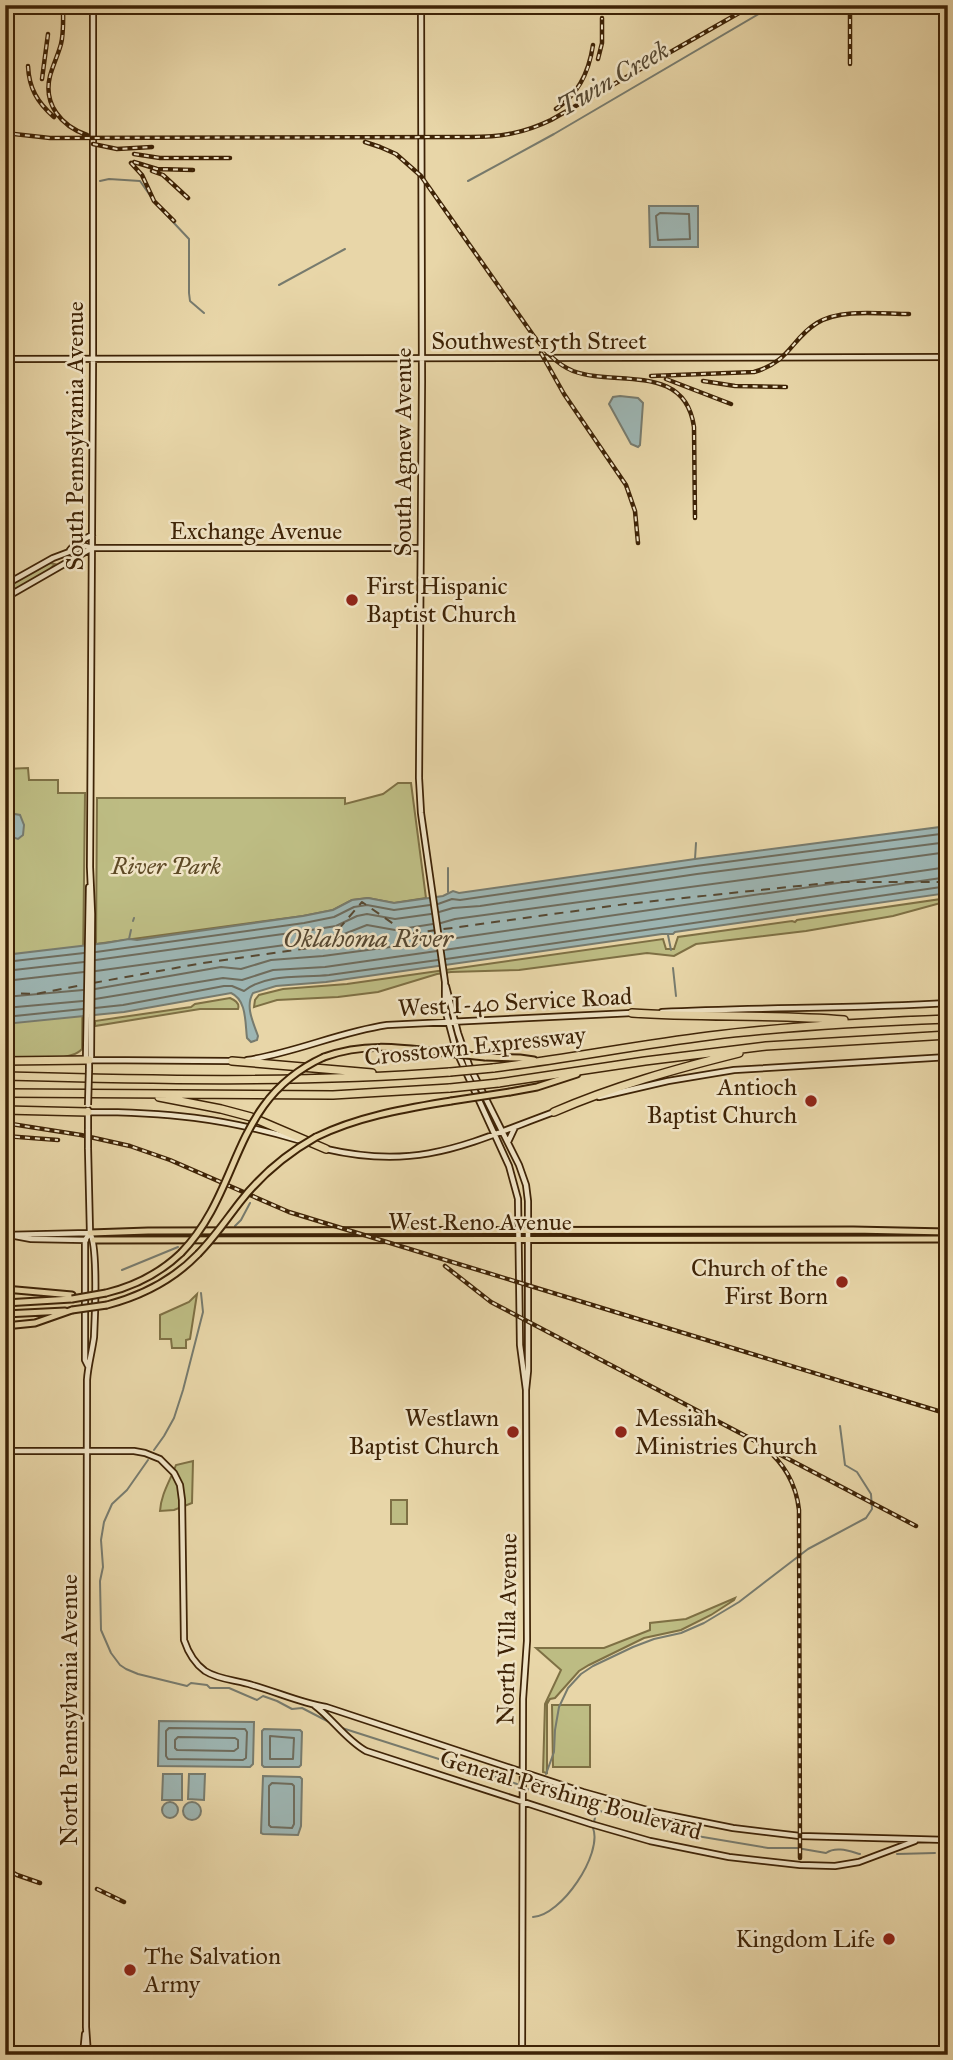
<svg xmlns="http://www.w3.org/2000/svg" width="953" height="2060" viewBox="0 0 953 2060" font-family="'IM FELL Great Primer',serif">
  <rect width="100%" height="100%" fill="#e8d6a8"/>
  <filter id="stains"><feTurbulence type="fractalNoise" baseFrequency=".00286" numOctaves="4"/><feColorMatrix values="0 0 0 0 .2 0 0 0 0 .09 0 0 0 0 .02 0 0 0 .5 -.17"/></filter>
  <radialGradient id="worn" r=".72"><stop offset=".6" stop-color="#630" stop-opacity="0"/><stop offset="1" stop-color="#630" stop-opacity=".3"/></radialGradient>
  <!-- green -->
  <path fill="#bdbc83" stroke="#7e7044" stroke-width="2" d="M102,5H128V13H102Z
    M50,563L55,564L49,570L7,594L5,588Z
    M28,768L29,780H58V793H85L82,1049C70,1063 24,1058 5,1058V769Z
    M398,783H411L426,898L394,903L368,898L352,900L333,910L303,916L96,944L97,798H345V804L383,794Z
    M948,898V901L893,916L806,931L696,944L674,956L647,953L519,970L451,972L437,974L378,992L338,997L277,1000L254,1007L255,1000L259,995L283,989L347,984L663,939L666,949H674L678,937L792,921L795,922L797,920Z
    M230,998C235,1000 240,1003 238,1009H200L95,1026V1021L191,1007L195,1004Z
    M197,1294L190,1339L186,1340V1348H172L171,1339H160V1315L189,1302Z
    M193,1461L192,1503L174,1510L160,1511C161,1494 170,1481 176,1465Z
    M391,1500H407V1524H391Z
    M735,1598L734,1600L711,1615L681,1630L644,1638L589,1665L579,1671L555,1698L550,1699L547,1704V1773L543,1772L545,1704L561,1670L536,1648H604L650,1630V1623L686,1619Z
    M552,1705H590V1767H553Z"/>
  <!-- water -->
  <path fill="#9db6b4" stroke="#777b6e" stroke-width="2" d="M649,206H698V247H650Z
    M620,396L638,398L643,403L640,445L638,447L631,444L609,404L613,397Z
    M9,813L20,815L24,825L23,835L18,839L5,835V815Z
    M948,826V893L675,932L673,934H662L326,982L276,986L253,993C245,1006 253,1022 258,1036L257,1040L251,1042L247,1038C245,1023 247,1000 231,993L124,1012L5,1024V955L106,943L129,939L137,940L303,916L333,910L352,900L368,898L394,903L443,896L453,891L459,893L695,859Z
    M159,1721L254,1722L253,1764L250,1767L158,1766Z
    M264,1729L300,1730L302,1732L301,1765L299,1767H264L262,1765V1731Z
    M163,1774H182V1800H162Z
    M189,1774H205L204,1800L188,1799Z
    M263,1776L300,1777L302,1779L301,1826L298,1835L263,1834L261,1833Z
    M162 1810a8 8 0 1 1 16 0a8 8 0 1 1-16 0Z
    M183 1811a9 9 0 1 1 18 0a9 9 0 1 1-18 0Z"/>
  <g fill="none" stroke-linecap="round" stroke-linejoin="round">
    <!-- shore -->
    <path stroke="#6e6c5d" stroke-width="2" d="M660,213L689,214L690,239L658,240L656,216Z
      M438,904L452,899L460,900L696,866L948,833
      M439,912L453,908L480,906L697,874L948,842
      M441,923L455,919L948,852
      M443,940L948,867
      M444,950L948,877
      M96,952L304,923L334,917L354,907L367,905L394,910L430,905
      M446,959L948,886
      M96,960L305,931L336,926L357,916L367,914L395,919L431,914
      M5,962L84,953
      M5,971L84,962
      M96,971L307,942L339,936L367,925L395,930L433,924
      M5,981L84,972
      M95,989L221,967L241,969L271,960L323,956L435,941
      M5,997L83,990
      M95,999L223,978L242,980L273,970L325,967L437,951
      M5,1008L83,1001
      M95,1008L123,1005L224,986H232L244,991C266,973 302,978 329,975C365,970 401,965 438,960
      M5,1017L83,1009
      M169,1728L245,1729L247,1732L246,1758L243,1760L168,1759L166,1756V1731Z
      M270,1736L294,1738L293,1759H270Z
      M178,1737L235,1738L238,1740V1748L234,1751L177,1750L175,1748V1740Z
      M272,1783L292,1784L294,1786V1824L292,1828L271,1827L269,1825V1786Z"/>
    <!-- stream -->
    <path stroke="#777b6e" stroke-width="2" d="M100,181L109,179L140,181L156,204L189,239V293L190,301L204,313
      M468,181L554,134L774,5
      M279,285L345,249
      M695,859L696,843
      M448,868V892
      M133,921L134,918
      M668,935L671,950
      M129,939L131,930
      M673,968L676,996
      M235,1226L241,1220L250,1203
      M122,1270L178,1247
      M154,1450L164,1436L174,1418L183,1390L203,1312L201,1293
      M148,1460L127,1490L112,1504L104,1522L101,1540L103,1567L100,1581L101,1630L111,1653L120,1665L126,1669L138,1674L187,1686L191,1683L207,1685L210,1688H229L257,1700L263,1696L277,1701L292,1709L302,1708L333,1724
      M342,1728L517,1784
      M546,1774L554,1752L555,1730L559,1707L568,1688L581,1674L593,1666L633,1647L654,1639L681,1633L704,1623L739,1602L808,1549L866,1518L872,1509L871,1494L857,1472L845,1465L840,1426
      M528,1789L623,1818L654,1825L679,1833L768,1848H797L826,1853C836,1846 849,1851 860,1854
      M542,1791L543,1783
      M594,1822L597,1809
      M897,1854L935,1853
      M533,1917C561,1916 603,1854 593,1828"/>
    <!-- ferry -->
    <path stroke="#564832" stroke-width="2" stroke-dasharray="9 7" stroke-linecap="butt" d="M93,983L203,963L324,946L362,902L408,934L626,904L837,882H948
      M5,993L36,994L87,984"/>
    <defs>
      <path id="secondary" d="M421,5L422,381L419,778L421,813L445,982V1009L456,1050L509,1166L518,1199L520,1345L526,1390
        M5,359L948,357
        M70,550L75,544L92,535
        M5,585L53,558L85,546L92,548H420
        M5,598L92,548
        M446,986L458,1033L469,1065L519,1165L526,1185L528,1201V1371L526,1390L527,1641L523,1699L522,2055
        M662,1012C757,1007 853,1009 948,1003
        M88,1060L86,1058L89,887
        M90,1060L231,1061
        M247,1060C295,1053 339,1032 387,1025L632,1013
        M89,1070V1060L91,1057L92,914L90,867L93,359V5
        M599,1097L668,1081L734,1070L948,1057
        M88,1110V1130
        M88,1112C166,1112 223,1118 298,1140
        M508,1142L515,1127
        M326,1149C420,1171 469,1143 554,1112
        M5,1235L89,1233
        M15,1236L31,1239L86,1240
        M88,1366L85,1360V1240L90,1233
        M5,1451H134L145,1453L160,1459L174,1473L180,1485L182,1500L184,1640C188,1652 194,1663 205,1671C219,1680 237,1680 252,1685C277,1692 301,1703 326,1707L583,1792L658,1813L733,1828L800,1836L948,1840
        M314,1705C333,1719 346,1740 366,1751L591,1824L650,1841L729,1857L800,1865L835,1866L859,1862L915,1841
        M83,2055L85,2034
        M88,2055L86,2027L87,1380C88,1365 92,1352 94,1337C95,1318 98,1246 90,1233L88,1148"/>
      <path id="primary" d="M324,1057C362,1043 397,1047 436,1052
        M485,1057L520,1058L534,1060
        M510,1092L537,1087L577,1074
        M316,1137C359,1116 404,1109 451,1101
        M90,1233L148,1231L853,1230L948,1232
        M94,1240L948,1239
        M5,1289L72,1295
        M106,1293C135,1286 160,1273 181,1253
        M5,1303L72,1299
        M107,1305C141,1296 173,1280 198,1254
        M5,1314L65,1311
        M5,1326L35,1323L72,1310
        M5,2041L14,2055"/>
      <path id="highway" d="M632,1013C703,1018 774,1014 844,1020
        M5,1061L89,1060
        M232,1061L372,1073
        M493,1068C566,1059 637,1045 709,1036C788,1026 868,1022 948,1019
        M5,1076C153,1080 302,1083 450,1072
        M498,1083L645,1061L766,1046L948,1035
        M5,1093L333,1095L450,1088
        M159,1097L221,1109L251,1117L326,1149
        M5,1110L88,1112
        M554,1112C614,1086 675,1069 739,1053"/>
    </defs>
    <!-- secondary casing -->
    <use href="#secondary" stroke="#3e2306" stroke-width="8"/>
    <!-- primary casing -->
    <use href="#primary" stroke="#3e2306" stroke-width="9"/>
    <!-- highway casing -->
    <use href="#highway" stroke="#3e2306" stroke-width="10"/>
    <!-- secondary -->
    <use href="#secondary" stroke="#f0e4c6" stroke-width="4.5"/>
    <!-- primary -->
    <use href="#primary" stroke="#e8d6a8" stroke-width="5"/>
    <!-- highway -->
    <use href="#highway" stroke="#e8d6a8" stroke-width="7"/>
    <defs>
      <path id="rail" d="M63,5C63,18 64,32 61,44C58,55 53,65 50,76C43,104 61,126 87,135
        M598,59L602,43V18
        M850,64V5
        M28,66C29,88 37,102 54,117
        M42,79L48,34
        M556,109C579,94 589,72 593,45
        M5,133L50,138L471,137C501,137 524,133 551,120L753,5
        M365,142L380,147L396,154L421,176L533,335C544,350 556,364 573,371C615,387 685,362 694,427L695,518
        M93,144L117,149L152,147
        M134,154L160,158H230
        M134,162L157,169L193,170
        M131,163L142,175L154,201L174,221
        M152,171L163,175L188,198
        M541,353L564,394L626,485L635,511L638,543
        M651,376L754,372C790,362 791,339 817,323C841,308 882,314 909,314
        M666,379L731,404
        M703,381L735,386L786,387
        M5,1123L81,1135L130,1146L170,1160L289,1212L948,1414
        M5,1136L58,1140
        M445,1266L491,1302L759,1443C782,1460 796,1481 799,1510L800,1858
        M777,1453L916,1526
        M5,1868L17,1875L40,1883
        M97,1889L124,1902"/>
    </defs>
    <!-- rail casing -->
    <use href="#rail" stroke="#3e2306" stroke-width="4.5"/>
    <!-- rail -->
    <use href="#rail" stroke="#f0e4c6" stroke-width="2" stroke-dasharray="5" stroke-linecap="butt"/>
    <defs>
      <path id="secondary-bridge" d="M88,1105L89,1070
        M88,1148V1130"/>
      <path id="primary-bridge" d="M436,1052L485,1057
        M451,1101L510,1092
        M181,1253C243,1189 230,1100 324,1057
        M198,1254C214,1238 226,1220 240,1202C261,1175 286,1154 316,1137
        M72,1299L106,1293
        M72,1310L107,1305"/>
      <path id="highway-bridge" d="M450,1072L493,1068
        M450,1088L498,1083"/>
    </defs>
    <!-- secondary-bridge casing -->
    <use href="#secondary-bridge" stroke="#3e2306" stroke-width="8" stroke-linecap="butt"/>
    <!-- primary-bridge casing -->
    <use href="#primary-bridge" stroke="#3e2306" stroke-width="9" stroke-linecap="butt"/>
    <!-- highway-bridge casing -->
    <use href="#highway-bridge" stroke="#3e2306" stroke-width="10" stroke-linecap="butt"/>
    <!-- secondary-bridge -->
    <use href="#secondary-bridge" stroke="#f0e4c6" stroke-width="4.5"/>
    <!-- primary-bridge -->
    <use href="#primary-bridge" stroke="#e8d6a8" stroke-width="5"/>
    <!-- highway-bridge -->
    <use href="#highway-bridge" stroke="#e8d6a8" stroke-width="7"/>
  </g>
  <!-- markers -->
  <g fill="#8f2418" stroke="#f0e4c6" stroke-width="2.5">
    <circle cx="352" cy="600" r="7"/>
    <circle cx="811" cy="1101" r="7"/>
    <circle cx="842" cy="1282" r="7"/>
    <circle cx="513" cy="1432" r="7"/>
    <circle cx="621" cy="1432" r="7"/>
    <circle cx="889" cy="1939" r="7"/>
    <circle cx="130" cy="1970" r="7"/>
  </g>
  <g text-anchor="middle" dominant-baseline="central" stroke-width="5" stroke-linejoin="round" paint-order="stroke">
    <!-- street labels -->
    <g font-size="24" fill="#3e2306" stroke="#f0e4c6">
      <text x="539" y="341">Southwest 15th Street</text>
      <text transform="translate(75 436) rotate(-90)">South Pennsylvania Avenue</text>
      <text transform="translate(403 452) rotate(-90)">South Agnew Avenue</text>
      <text x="256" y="531">Exchange Avenue</text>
      <text transform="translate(515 1002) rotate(-3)">West I-40 Service Road</text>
      <text transform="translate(475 1046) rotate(-6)">Crosstown Expressway</text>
      <text x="480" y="1222">West Reno Avenue</text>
      <text transform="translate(507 1629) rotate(-89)">North Villa Avenue</text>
      <text transform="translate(69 1710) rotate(-90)">North Pennsylvania Avenue</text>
      <text transform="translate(571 1795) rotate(16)">General Pershing Boulevard</text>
    </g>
    <!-- poi labels -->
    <g font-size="24" fill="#3e2306" stroke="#f0e4c6" text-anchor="end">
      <text x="366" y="586" text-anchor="start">First Hispanic<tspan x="366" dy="28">Baptist Church</tspan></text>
      <text x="797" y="1087">Antioch<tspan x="797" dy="28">Baptist Church</tspan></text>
      <text x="828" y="1268">Church of the<tspan x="828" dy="28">First Born</tspan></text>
      <text x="499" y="1418">Westlawn<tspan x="499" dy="28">Baptist Church</tspan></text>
      <text x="635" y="1418" text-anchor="start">Messiah<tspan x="635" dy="28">Ministries Church</tspan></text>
      <text x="875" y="1939">Kingdom Life</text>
      <text x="144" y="1956" text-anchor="start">The Salvation<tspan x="144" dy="28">Army</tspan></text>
    </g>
    <!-- park labels -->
    <g font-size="24" font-style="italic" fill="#5e4925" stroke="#f0e4c6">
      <text x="166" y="866">River Park</text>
    </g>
    <!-- water labels -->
    <g font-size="26" font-style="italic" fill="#564832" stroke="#f0e4c6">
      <text transform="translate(613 78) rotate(-30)">Twin Creek</text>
      <text x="368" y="938">Oklahoma River</text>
    </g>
  </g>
  <!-- margin -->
  <rect width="953" height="2060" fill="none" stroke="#e8d6a8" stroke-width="28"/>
  <rect x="7" y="7" width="939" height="2046" fill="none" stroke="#3e2306" stroke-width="3.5"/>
  <rect x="14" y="14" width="925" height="2032" fill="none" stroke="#3e2306" stroke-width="2"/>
  <rect width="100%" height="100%" filter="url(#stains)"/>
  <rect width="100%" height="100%" fill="url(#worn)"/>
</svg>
